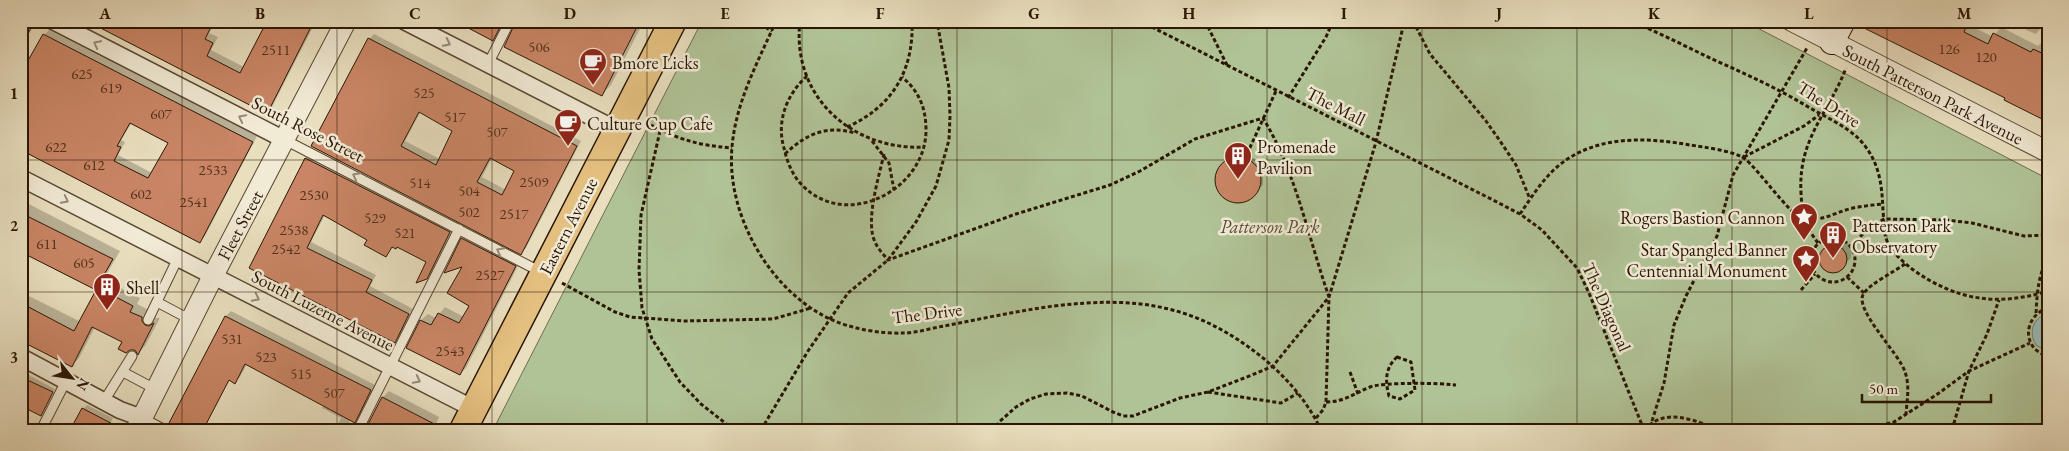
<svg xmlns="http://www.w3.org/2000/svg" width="2069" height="451" viewBox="0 0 2069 451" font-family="'EB Garamond',serif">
  <rect width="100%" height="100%" fill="#e9dfbf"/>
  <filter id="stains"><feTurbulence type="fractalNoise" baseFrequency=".004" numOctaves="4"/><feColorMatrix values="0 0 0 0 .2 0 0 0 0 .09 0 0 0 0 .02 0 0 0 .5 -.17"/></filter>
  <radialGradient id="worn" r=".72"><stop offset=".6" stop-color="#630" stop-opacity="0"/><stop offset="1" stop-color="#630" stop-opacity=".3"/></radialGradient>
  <!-- green -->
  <path fill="#b0c396" stroke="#6e6c4d" d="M702,21H1744L2048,179V430H493Z"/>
  <!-- water -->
  <path fill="#99bcb8" stroke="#6d7a70" d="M2048,313V352L2036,345C2028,332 2033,318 2048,313Z"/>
  <!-- shadow -->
  <path fill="#0003" fill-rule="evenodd" d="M90,21H216L209,33L218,37L211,50L244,67L265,28L250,21H316L272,107L267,112Z
    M458,21H506L502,30L493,39Z
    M517,21H644L611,85L601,95Z
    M1869,21H1971L1969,25L1993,37L2001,27L2038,46L2041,43L2048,46V121Z
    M2030,21H2046L2036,34L2026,30Z
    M49,30L257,136L205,236L200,241L21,149L44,35ZM132,122L169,142L152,173L118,155L125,142L121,140Z
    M374,34L581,141L526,248L521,253L313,146L369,39ZM421,111L453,130L440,159L405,141ZM492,158L516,170L506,190L482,177Z
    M311,153L454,227L431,273L426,278L428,261L397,245L393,246L386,255L368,240L325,215L311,242L376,275L370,286L413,309L399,337L394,342L251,267L306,158Z
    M1232,155H1250L1263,167V185L1247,201H1230L1217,189V172Z
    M21,200L120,251L104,279L140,298L137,304L149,310L152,318H160L145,346L138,353L136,349L123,342L95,327L79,358L71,366L21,340V292L79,321L97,290L21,251Z
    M469,233L521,260L466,368L460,374L408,347L421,320L428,314L436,318L445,307L464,317L470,305L462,239Z
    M1836,240L1846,241L1852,249L1851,258L1837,272L1827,271L1820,263L1821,253Z
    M231,311L375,385L359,416L355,421L350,419L348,430H335L341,418L322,408L324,405L247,364L240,377L235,382L230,379L203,430H171L170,425L226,316Z
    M21,371L55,389L41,414L21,404Z
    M389,391L439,417L433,430H372L368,428L383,397Z
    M87,405L113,418L107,430L83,409Z
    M241,424L253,430H236Z"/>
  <!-- building -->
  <path fill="#c98565" stroke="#2b1604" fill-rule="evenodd" d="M87,21H204L212,25L205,39L213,43L207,56L240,73L267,21H314L267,114Z
    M455,21H503L493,41Z
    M516,21H640L602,96L504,47Z
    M1857,21H1969L1964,32L1988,44L1993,33L2031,52L2033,49L2048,56V122L2004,100L2005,98L1856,24Z
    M43,34L253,142L200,243L21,150V73ZM130,123L168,143L148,178L114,161L121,147L117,146Z
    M368,38L577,146L521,255L311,146ZM419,112L452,131L436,165L401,146ZM490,158L514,171L502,195L477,182Z
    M1215 180a23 23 0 1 1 46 0a23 23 0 1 1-46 0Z
    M305,158L450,232L427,279L416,283L426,262L397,247L396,249L392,247L386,257L364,245L367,240L323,215L307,248L372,280L366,292L409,314L395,343L249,268Z
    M21,213L113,259L97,287L133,306L130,312L142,317V321L145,325L149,326L154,323L138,355L135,350H130L126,353L118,349L122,342L92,327L72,367L21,341V303L74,331L96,290L21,252Z
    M461,238L516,266L460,375L406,348L420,320L431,325L438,313L459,323L469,306L447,293L462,267L444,273Z
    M1819 259a14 14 0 1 1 28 0a14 14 0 1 1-28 0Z
    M225,316L371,390L355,423L245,364L235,384L229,380L203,430H176L171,427L168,425Z
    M21,377L53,392L41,416L21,406Z
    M382,397L446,430L366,428Z
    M82,408L124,430H70Z"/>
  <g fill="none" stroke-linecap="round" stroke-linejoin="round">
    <defs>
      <path id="service" d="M488,64L510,21
        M285,140L541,272
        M157,302L191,320
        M148,320L178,258
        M123,372L157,390
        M104,401L132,356
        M142,418L165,430
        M41,430L66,381
        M358,430L459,229"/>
      <path id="minor" d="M53,21L285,140
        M404,21L617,130
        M21,28L25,21
        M21,178L474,409
        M21,357L120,410L142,418"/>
      <path id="tertiary" d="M1792,21L2048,152
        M136,430L213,276L346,21"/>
      <path id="secondary" d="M1832,42L1843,21"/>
      <path id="primary" d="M463,430L673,21"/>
    </defs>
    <!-- service casing -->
    <use href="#service" stroke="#5a4833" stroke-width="11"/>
    <!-- minor casing -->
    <use href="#minor" stroke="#5a4833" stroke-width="19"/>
    <!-- tertiary casing -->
    <use href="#tertiary" stroke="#5a4833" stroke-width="22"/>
    <!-- secondary casing -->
    <use href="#secondary" stroke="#2b1604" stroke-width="26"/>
    <!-- primary casing -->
    <use href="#primary" stroke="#2b1604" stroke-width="29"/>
    <!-- path -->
    <path stroke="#2b1604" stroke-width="3" stroke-dasharray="4 2.5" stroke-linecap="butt" d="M754,21L772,31
      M776,21C758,62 736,101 732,147C726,214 769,290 830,319C852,329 881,334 904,333C917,333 931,328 944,326C980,319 1017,311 1054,306C1137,296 1196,304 1263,358C1286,377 1308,402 1321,430
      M800,21C791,97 853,151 925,147
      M1140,21L1493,200L1520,214L1542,230L1577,268L1589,293L1644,430
      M1205,21L1227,65
      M1413,21L1430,54L1486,121L1500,141L1516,165L1530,199
      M1630,21C1658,32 1685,46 1712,59C1746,74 1779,89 1810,108C1826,117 1845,126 1858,138C1879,159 1882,183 1883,211C1884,220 1883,229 1886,238C1889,250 1902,261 1912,269C1955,300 1997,307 2048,291
      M807,76C787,94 776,121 784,148C787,161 792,175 802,185C846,231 926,190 926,130C926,108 919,91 902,77
      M1288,98L1326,37L1333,21
      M645,122C678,139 695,145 732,148
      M847,127C892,107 914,71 912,21
      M660,131L641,215L639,270L642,308L652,339L680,382L701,404L734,430
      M872,141L889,163L894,190
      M785,154C806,134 826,125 855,133
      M884,154C879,177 864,223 876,244C879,250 884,255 888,260L1016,214L1110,185L1140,171L1195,139L1263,118C1296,172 1308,237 1329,297L1273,366L1252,375L1208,392L1180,398L1133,416H1123L1113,412L1082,396L1067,393L1046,394L1030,399L1016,407L999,422L995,430
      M1247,154L1276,91
      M1744,157L1804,126L1819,115
      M1520,214C1531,198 1542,180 1557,167C1594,135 1645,137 1690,145C1703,147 1735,151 1745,159C1759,170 1790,215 1802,218C1821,223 1835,212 1853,208C1863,206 1873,205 1883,204
      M1811 260a22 22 0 1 1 44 0a22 22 0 1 1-44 0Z
      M1818,243C1805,226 1802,214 1801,193C1798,138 1828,115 1846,68
      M1851,246L1867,230L1884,219L1946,220L1972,223L2024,236L2048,235
      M1905,264C1895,271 1870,284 1864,293C1852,308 1900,354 1905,372C1910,386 1907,400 1906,414
      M1847,277L1864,293
      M562,283L615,312L630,317L684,321L773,319L811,308
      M1801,290L1815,274
      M2048,308C2023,316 2021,349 2048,356
      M2036,313C2037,294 2038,275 2048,258
      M1397,357L1411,362L1415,390L1400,399L1389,396C1385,381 1385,368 1397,357Z
      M1350,372L1358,394
      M1208,392L1281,403L1298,393
      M1326,402C1344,402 1355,393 1370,387C1383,382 1442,383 1456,385
      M1316,418L1323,410L1326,402L1329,297L1376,142L1403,27L1408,21
      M1652,421L1664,383L1674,325L1686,296L1717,236L1733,175L1807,48
      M761,430L808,351L848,293L888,260L916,222L936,186L949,140L950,116L949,88L937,21
      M1645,430C1664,406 1696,421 1720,430
      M1861,430L1894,422L1939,393L1969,371L2030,343
      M1952,430L1969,371L1987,334L1999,300"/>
    <!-- service -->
    <use href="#service" stroke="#f1ead5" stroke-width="9"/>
    <!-- minor -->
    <use href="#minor" stroke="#f1ead5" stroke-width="16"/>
    <!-- tertiary -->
    <use href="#tertiary" stroke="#f1ead5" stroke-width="20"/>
    <!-- secondary -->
    <use href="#secondary" stroke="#f1ead5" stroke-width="24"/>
    <!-- primary -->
    <use href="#primary" stroke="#e4c080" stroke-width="26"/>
  </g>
  <!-- one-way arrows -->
  <defs><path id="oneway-chevron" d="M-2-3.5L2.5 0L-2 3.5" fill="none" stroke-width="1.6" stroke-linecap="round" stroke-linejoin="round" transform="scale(1.25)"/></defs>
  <g stroke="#988b77">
    <use href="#oneway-chevron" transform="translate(447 43) rotate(27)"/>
    <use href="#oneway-chevron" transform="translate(97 44) rotate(-153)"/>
    <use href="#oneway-chevron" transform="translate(242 118) rotate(-153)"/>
    <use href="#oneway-chevron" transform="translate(356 176) rotate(-153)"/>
    <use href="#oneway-chevron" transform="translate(65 200) rotate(27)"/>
    <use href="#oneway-chevron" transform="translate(500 251) rotate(-152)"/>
    <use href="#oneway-chevron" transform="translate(256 298) rotate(27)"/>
    <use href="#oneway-chevron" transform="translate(417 380) rotate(27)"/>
  </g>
  <!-- grid -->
  <path fill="none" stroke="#2b1604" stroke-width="1" stroke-opacity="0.55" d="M182,21V430M337,21V430M492,21V430M647,21V430M802,21V430M957,21V430M1112,21V430M1267,21V430M1422,21V430M1577,21V430M1732,21V430M1887,21V430M21,160H2048M21,292H2048"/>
  <!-- icons -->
  <defs>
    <symbol id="cafe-pin" viewBox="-11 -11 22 30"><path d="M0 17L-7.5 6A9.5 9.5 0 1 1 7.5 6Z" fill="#8f2418" stroke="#f1ead5"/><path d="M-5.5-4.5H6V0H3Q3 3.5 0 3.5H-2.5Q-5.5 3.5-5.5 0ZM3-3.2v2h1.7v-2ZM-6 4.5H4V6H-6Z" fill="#fff"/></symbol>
    <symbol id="building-pin" viewBox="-11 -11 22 30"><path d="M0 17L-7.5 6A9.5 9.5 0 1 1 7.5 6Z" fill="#8f2418" stroke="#f1ead5"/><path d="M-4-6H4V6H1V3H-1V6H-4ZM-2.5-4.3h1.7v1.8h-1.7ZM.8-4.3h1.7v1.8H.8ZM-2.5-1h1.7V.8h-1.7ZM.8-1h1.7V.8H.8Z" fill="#fff"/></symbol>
    <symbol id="sight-pin" viewBox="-11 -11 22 30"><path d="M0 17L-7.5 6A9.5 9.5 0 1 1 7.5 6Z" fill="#8f2418" stroke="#f1ead5"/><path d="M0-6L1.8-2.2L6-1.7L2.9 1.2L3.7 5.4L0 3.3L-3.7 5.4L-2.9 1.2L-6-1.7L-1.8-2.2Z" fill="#fff"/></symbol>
  </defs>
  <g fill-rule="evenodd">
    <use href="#cafe-pin" x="577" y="46" width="32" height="43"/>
    <use href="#cafe-pin" x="552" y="107" width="32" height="43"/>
    <use href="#building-pin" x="1222" y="140" width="32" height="43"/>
    <use href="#sight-pin" x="1788" y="201" width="32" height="43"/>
    <use href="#building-pin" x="1817" y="219" width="32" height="43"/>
    <use href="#sight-pin" x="1790" y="243" width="32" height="43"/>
    <use href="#building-pin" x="91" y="271" width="32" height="43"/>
  </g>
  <g text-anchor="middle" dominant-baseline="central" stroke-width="5" stroke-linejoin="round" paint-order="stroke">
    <!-- number labels -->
    <g font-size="15" fill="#52321c">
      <text x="539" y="46">506</text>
      <text x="1949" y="48">126</text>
      <text x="276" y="49">2511</text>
      <text x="1986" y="56">120</text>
      <text x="82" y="73">625</text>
      <text x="111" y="87">619</text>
      <text x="424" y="92">525</text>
      <text x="161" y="113">607</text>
      <text x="455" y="116">517</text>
      <text x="497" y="131">507</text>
      <text x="56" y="146">622</text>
      <text x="94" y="164">612</text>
      <text x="213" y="169">2533</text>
      <text x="534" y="181">2509</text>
      <text x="420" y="182">514</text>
      <text x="469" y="190">504</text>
      <text x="141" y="193">602</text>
      <text x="314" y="194">2530</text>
      <text x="194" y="201">2541</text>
      <text x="469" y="211">502</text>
      <text x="514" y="213">2517</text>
      <text x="375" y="217">529</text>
      <text x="294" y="229">2538</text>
      <text x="405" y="232">521</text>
      <text x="47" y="243">611</text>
      <text x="286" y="248">2542</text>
      <text x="84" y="262">605</text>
      <text x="490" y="274">2527</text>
      <text x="232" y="338">531</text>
      <text x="450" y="350">2543</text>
      <text x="266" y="356">523</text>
      <text x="301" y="373">515</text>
      <text x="334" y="392">507</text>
    </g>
    <!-- poi labels -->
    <g font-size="18" fill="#2b1604" stroke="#f1ead5" text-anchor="start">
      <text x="612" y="62">Bmore Licks</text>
      <text x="587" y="123">Culture Cup Cafe</text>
      <text x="1257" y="146">Promenade<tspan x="1257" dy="21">Pavilion</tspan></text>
      <text x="1785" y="217" text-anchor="end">Rogers Bastion Cannon</text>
      <text x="1852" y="225">Patterson Park<tspan x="1852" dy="21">Observatory</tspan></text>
      <text x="1787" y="249" text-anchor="end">Star Spangled Banner<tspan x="1787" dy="21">Centennial Monument</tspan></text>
      <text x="126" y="287">Shell</text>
    </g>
    <!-- street labels -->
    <g font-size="18" fill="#2b1604" stroke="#f1ead5">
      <text transform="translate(1933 94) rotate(27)">South Patterson Park Avenue</text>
      <text transform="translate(1829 104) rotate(32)">The Drive</text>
      <text transform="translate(1336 106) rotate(27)">The Mall</text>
      <text transform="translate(308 129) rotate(27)">South Rose Street</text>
      <text transform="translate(240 225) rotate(-62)">Fleet Street</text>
      <text transform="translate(568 226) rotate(-63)">Eastern Avenue</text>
      <text transform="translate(1607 307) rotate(66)">The Diagonal</text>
      <text transform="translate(323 310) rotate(27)">South Luzerne Avenue</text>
      <text transform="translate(927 313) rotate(-7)">The Drive</text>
    </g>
    <!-- park labels -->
    <g font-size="18" font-style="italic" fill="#534a30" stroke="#f1ead5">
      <text x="1270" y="226">Patterson Park</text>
    </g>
  </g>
  <!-- margin -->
  <rect width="2069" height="451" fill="none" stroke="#e9dfbf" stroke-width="55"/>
  <!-- north arrow -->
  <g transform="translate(72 378) rotate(120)" stroke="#f1ead5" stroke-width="4" paint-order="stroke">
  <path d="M0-4L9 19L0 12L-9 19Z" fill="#2b1604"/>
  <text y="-8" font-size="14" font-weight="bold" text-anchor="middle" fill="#2b1604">N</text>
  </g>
  <!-- scale -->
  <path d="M1862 394v8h129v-8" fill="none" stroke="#2b1604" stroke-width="2.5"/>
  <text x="1869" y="394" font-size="15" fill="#2b1604" stroke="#f1ead5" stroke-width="4" paint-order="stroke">50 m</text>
  <rect x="28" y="28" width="2014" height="396" fill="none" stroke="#2b1604" stroke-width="2"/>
  <g font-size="16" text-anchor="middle" font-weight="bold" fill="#2b1604">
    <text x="105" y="19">A</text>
    <text x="260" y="19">B</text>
    <text x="415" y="19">C</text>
    <text x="570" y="19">D</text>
    <text x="725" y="19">E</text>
    <text x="880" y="19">F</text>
    <text x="1034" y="19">G</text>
    <text x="1189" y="19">H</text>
    <text x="1344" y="19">I</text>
    <text x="1499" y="19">J</text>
    <text x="1654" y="19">K</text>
    <text x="1809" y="19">L</text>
    <text x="1964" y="19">M</text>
    <text x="14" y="99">1</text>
    <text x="14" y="231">2</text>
    <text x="14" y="363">3</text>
  </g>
  <rect width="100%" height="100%" filter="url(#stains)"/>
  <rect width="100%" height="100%" fill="url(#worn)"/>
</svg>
